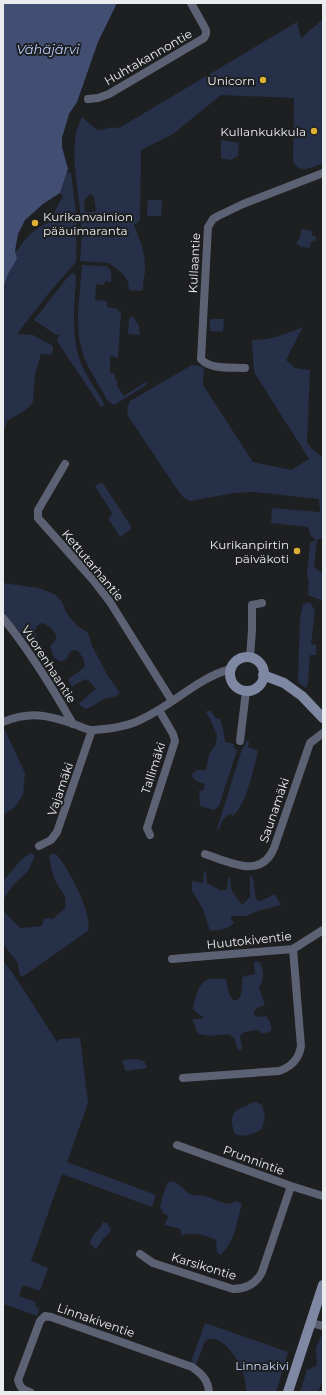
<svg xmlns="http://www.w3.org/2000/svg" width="326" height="1395" viewBox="0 0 326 1395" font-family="Montserrat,sans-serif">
  <rect width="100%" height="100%" fill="#1e1f21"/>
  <!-- green -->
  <path fill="#273049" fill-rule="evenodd" d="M323,19V163C312,168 298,174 293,161L294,98L221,95L173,134L141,150L140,221L134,225C139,238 145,251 145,265C146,274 142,281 143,290L137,291L129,290L128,281L123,274L109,263L81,261L80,260C81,247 82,235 81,223C80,190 66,147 82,117L97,130C104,130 112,126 119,128L297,22L301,38ZM91,194L94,197L96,211L92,212H85C84,205 83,198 91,194Z
    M221,140L239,143L238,156L230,160L221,158Z
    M71,172L77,223L76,262L48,294L17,334L33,335L53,346V351L51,355L41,354L35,374L33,402L27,409L7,421L5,429L3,430V288L8,274L17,259L15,251L18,250C27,235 38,225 56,220L54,213L63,196L60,193L67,173Z
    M148,200H162L161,216H147Z
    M302,229L312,231V236H315L316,240L311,242L310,248L301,247L296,243L299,239Z
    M82,265L107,266L111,271V282L105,281L104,285L96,284L95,300L107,301V307L118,309V311L121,312L118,358L110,356V373H114L115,378L118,382L116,384L124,396L147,381V383L145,386L114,405L107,400L89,368L83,355L79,338L78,314Z
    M74,273L76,278C74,309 70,343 85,372C90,382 97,391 103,401L104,405L102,407H101L57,341L60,334L56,335L34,320L67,278L71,274Z
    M133,316L139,326L140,335L128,334L129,318Z
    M210,319H224L223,332L210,331Z
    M303,327L286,360L295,368L310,370L307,442L311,448L323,458V537L317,540L314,567L323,574V601L308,595L309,582L307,575L310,543L316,540L311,536L308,527L271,523L272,508L320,512L319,499L254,492L234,493L190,501L183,497L174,485L128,416C127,410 127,407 130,401L192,365L200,366L204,368L203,385L253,462L291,470L309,459L254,372L252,340C272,340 285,334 303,327Z
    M102,482L131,526L130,530L120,537L108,518L111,516L112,513L95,486Z
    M3,583L39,588L56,595L62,602L66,612L77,626L87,632L90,638L91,644L108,676L120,693C115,699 110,696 104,699C98,702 93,707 86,709L78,704L96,689L89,681L85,679L72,687L68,680C73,674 81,672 85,666L83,658L78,651L73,650L69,653L67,659L60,662C53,658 52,653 50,646C52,644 56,641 56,638C57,631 48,625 42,623C30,629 37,635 38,644L34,648L3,614Z
    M310,602L315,611L311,644L316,645V655H310L308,682L306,688L299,683L298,679L300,618L303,604Z
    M207,711H211L216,718L220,719L223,728L225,742L234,744V748L237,750L219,806L214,810L200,806L199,790L203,791L205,784L196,781L192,776L193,773L197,770H206L209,755L216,744L217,736L212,723L206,712Z
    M4,728L25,773L23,795L15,807L3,815V729Z
    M247,741H249L248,747L258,751C254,768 246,805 233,816L231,814C223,816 221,824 218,831L217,829L242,749Z
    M30,853L33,854L35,856L28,871L13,885L3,900V881L20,861Z
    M52,854H56C68,867 93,914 88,931L22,977L19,973L18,964L15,959L3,944V910L20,928L42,926L44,919L48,918L53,919L65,908C67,892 62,894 56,882C52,874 50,864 49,856Z
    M204,871L206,872L207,883L220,890H226L227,888L228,877H230C231,895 233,891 242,905L250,897V874L253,879L256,900L261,901L275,894L281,905L258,911L246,916H233L231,917V919L234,923C228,930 218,930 210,931L203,909L192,891V881L203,883Z
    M3,960L18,981L57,1042L60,1039L80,1038L88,1103L67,1162L156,1195L152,1207L62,1174L31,1261L48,1268L40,1291L23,1285L19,1296L36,1302L35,1306L39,1308L37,1316L4,1304L3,1306Z
    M255,961L259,962C265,971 264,979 259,988L265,1005L259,1007L254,1011L255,1017L266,1016C270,1021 272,1024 271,1031L262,1034L258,1030L244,1032L240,1036L242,1048L239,1051L236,1045L234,1038L229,1034L210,1036L198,1034L192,1019H202L203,1017L197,1013L193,1009C194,1000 199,981 209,979C215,978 221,979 226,979C228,987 228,997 235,1001C244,997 242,986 242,977L255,974L254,964Z
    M137,1059L144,1061L147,1068L126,1071L125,1070L122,1060Z
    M256,1102L262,1105L265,1117L262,1129C254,1134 245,1138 235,1134C232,1127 229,1116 237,1110C241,1107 247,1107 251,1103Z
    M173,1181C180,1184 183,1190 190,1194C195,1196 201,1195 206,1196C214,1199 221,1203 230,1204L235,1201L242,1204L234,1234L228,1246L221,1255L217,1253L216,1240C206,1235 192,1231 181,1236V1230L178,1228L164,1225L168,1218L167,1215L164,1214L160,1207L164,1192L168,1182Z
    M103,1222L107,1223L111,1229L110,1232L103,1239L96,1249L91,1245L90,1241C93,1233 100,1230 103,1222Z
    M205,1323L288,1352L276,1392H246C246,1386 245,1380 243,1373C239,1360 221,1331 205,1341L196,1365L191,1362Z
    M323,1332V1380L318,1392H300L307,1370L316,1366L317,1363L316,1348Z"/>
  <!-- water -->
  <path fill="#424f73" d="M3,3H117L98,42L77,102L69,114L62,138V147L68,169L60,193L43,204L25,220L18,234L15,251L17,259L8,274L3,288Z"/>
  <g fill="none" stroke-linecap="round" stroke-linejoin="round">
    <!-- street -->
    <path stroke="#5c6273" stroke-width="8" d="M88,99L98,98L109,94L204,38L206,34V30L191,3
      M245,368C232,367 210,370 201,359L208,227L213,219L218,216L243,204L323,173
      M65,464L38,510V518L94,581L110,602L172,701
      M3,618C30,651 52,687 73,724
      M250,657L252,630V605L262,603
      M3,722C30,711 48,715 74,724C80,726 88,731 94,730C110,729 130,726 144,718C174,704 199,677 231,669
      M240,741L246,691
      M150,835L147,828L175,741L173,734L159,710
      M39,846L51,840L57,832L92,730
      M205,854C229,862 261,880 274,848L310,743L323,733
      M172,959L293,949L323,930
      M183,1078L279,1071C291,1067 299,1059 301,1046L293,949
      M177,1145L291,1186L323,1196
      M140,1254L153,1263L233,1289C246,1289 256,1284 262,1272L291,1186
      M311,1323L323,1326
      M30,1392C23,1390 20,1388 18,1380L40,1321L45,1316L51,1317L192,1367C202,1374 208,1380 209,1392"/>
    <!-- secondary -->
    <path stroke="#7e88a3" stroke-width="10" d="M230 674a17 17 0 1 1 34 0a17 17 0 1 1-34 0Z
      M263,675L284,683L302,696L323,718
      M288,1392L323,1285"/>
  </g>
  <!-- markers -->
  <g fill="#ddb133" stroke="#1e1f21" stroke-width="1.5">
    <circle cx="263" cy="80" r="4"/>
    <circle cx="314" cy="131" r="4"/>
    <circle cx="35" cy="223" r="4"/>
    <circle cx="297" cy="551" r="4"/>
  </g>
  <g text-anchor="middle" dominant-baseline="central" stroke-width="4" stroke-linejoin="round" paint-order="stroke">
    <!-- street labels -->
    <g font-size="12" fill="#ebecee" stroke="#1e1f21">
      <text transform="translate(148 57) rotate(-30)">Huhtakannontie</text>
      <text transform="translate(194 263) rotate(-87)">Kullaantie</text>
      <text transform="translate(93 565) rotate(50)">Kettutarhantie</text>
      <text transform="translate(49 664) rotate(57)">Vuorenhaantie</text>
      <text transform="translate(153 768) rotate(-72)">Tallimäki</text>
      <text transform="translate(60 789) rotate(-71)">Vajamäki</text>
      <text transform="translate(274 810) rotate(-71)">Saunamäki</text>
      <text transform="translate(249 940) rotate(-6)">Huutokiventie</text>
      <text transform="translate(254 1160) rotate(20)">Prunnintie</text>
      <text transform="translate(204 1266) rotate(17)">Karsikontie</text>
      <text transform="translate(96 1320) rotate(19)">Linnakiventie</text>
    </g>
    <!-- poi labels -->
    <g font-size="12" fill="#ebecee" stroke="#1e1f21" text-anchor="end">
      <text x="255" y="80">Unicorn</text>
      <text x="306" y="131">Kullankukkula</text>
      <text x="43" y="216" text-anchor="start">Kurikanvainion<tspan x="43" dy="14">pääuimaranta</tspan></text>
      <text x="289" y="544">Kurikanpirtin<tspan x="289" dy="14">päiväkoti</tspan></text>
    </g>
    <!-- park labels -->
    <g font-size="12" fill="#c7d5fc" stroke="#1e1f21">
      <text x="262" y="1365">Linnakivi</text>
    </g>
    <!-- water labels -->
    <g font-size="13" font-style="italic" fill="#b9cdff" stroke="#1e1f21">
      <text x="48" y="49">Vähäjärvi</text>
    </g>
  </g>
  <!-- border -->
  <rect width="326" height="1395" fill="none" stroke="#ebecee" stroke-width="8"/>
</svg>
